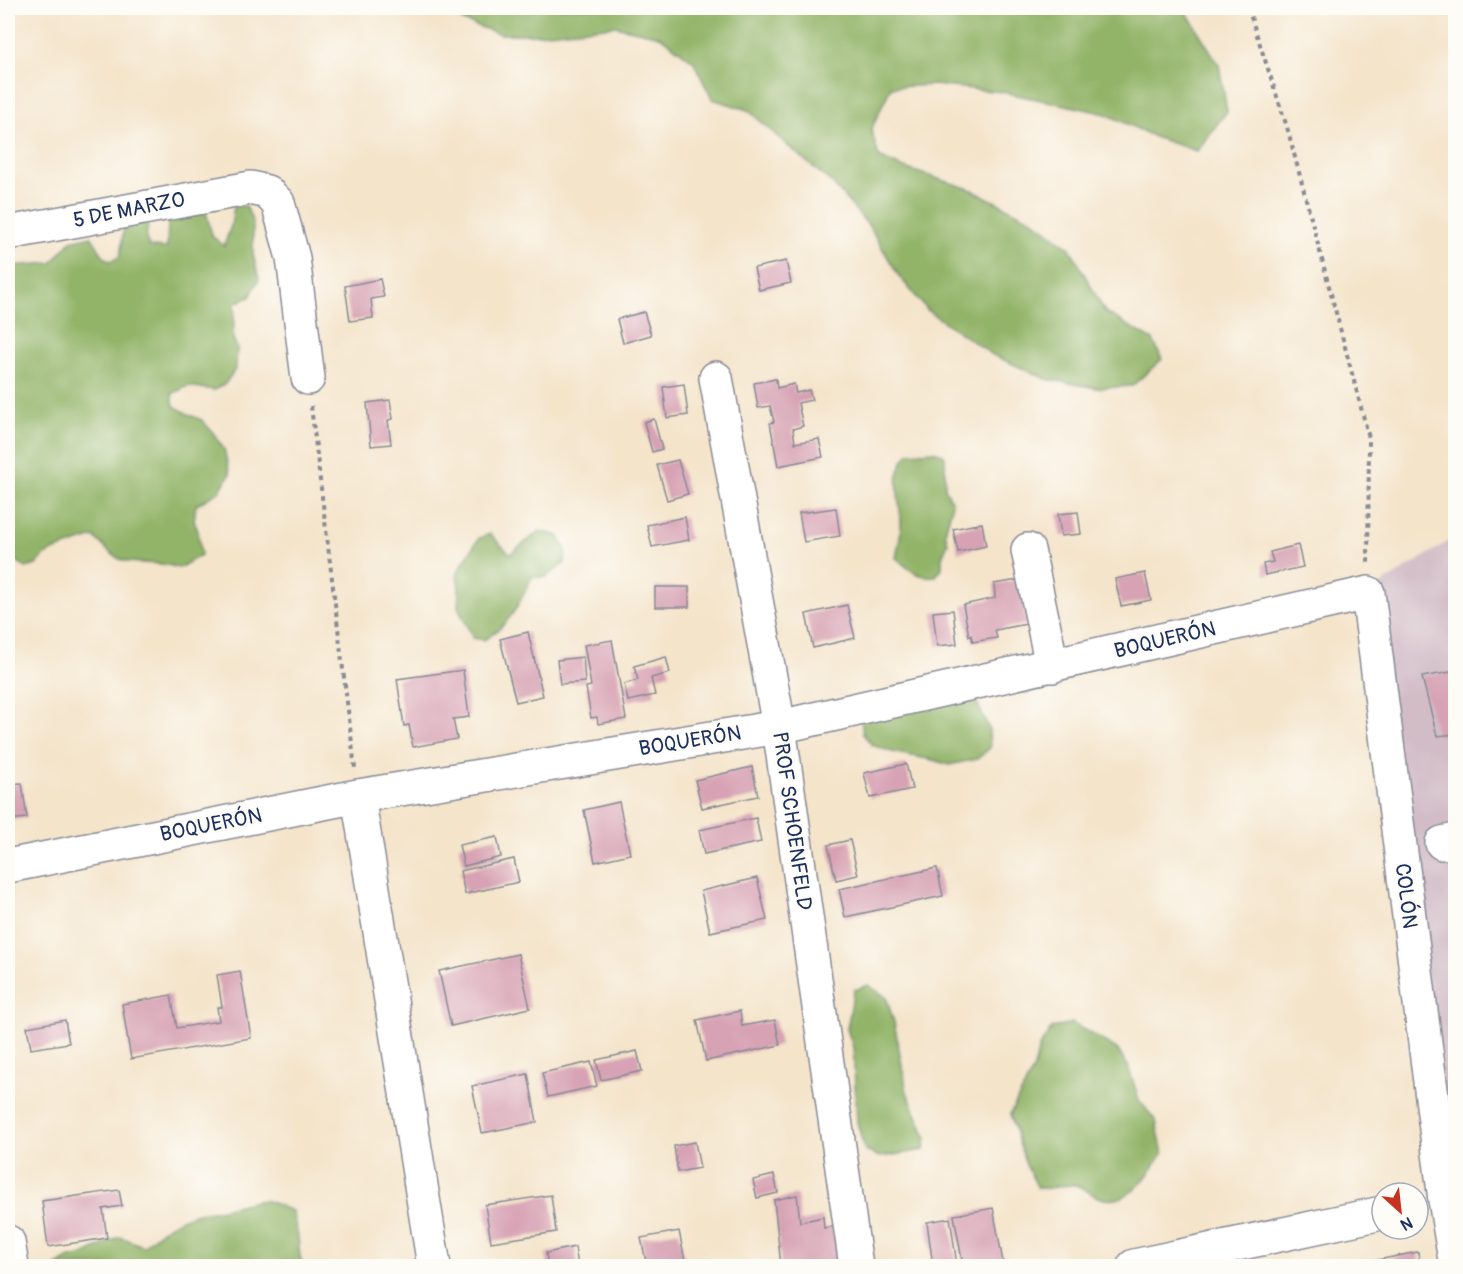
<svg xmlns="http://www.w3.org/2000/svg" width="1463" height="1274" viewBox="0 0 1463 1274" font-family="Pangolin,sans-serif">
  <rect width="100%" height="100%" fill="#fdfcf7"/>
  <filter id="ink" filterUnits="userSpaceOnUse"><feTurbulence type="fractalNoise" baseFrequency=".0167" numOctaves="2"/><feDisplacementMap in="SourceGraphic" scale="12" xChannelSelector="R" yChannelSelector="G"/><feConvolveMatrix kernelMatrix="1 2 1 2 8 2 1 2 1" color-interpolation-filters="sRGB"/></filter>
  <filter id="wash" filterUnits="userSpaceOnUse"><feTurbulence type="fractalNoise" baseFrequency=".008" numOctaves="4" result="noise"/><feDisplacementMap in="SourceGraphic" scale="24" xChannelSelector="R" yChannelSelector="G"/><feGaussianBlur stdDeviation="1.35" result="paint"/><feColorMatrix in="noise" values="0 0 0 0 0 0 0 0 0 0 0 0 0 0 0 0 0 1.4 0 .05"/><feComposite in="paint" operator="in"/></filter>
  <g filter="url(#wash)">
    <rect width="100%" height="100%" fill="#f4e4ca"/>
    <!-- industrial -->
    <path fill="#d2bdc7" d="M1455,537V1177L1368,593Z"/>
    <!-- forest -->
    <path fill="#92b468" stroke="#567263" stroke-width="1.5" d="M448,8H1184L1219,65L1227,111L1197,151L1157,138L1106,114L1061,104L1002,92L934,85L891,87L871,130L879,157L901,167L970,189L1034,221L1070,248L1105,312L1153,340L1162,359L1132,386L1097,388L1046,379L993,355L928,311L899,276L869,226L832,183L789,147L748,110L712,99L693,61L660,36L615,26L538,34H500L463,21Z
      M194,206L207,215L212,236L224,246L231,226L234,206H246L253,222V254L259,279L250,297L235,303L233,338L237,348L236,368L225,384L214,390L188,386L172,394L174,406L188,414L202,420L214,434L224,449L230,474L219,492L196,505L194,521L198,531L201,555L179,568C162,561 143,565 125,561C113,558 103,545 94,537L55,550L45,555L36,565L26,568L8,554V266L52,263L71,241L91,236L104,257L110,261L120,257L125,217L150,210L146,239L150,247L167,248L168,222L174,214Z
      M933,451L943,454L945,457V488L952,502L951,510L945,532L948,543L942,557V568L936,576C916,578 911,570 896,558C898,547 901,536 901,525C901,499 889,475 909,453Z
      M540,531L558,536L566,550L565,563L546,577H532C519,604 511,624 484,640L473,638L458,607L459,588L457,575L461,566L479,538L490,534L510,554Z
      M974,696L989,729L990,748L977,759L949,765L933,760L892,752L872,745L863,734L860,710Z
      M868,985L886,997L894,1022L907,1092L926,1137L924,1150L880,1157L865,1151L857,1122L853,1047L847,1029L854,990Z
      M1072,1023L1117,1049L1128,1066L1139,1100L1156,1121L1163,1154C1147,1175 1131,1207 1100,1198C1091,1195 1084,1187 1075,1185C1066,1184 1050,1190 1038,1188L1026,1165L1010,1114L1034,1068L1039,1047L1052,1028Z
      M265,1200L292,1211L298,1236L300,1257L303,1266H55L71,1258L83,1255L119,1237C127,1238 135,1244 144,1246C159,1231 174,1220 195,1214C203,1211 211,1212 219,1210C234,1206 249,1202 265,1200Z"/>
    <g id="blocks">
      <!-- building -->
      <path fill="#d7a2b4" d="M786,261L791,283L759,290L754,268Z
        M380,279L384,297L371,299L373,318L350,321L345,286Z
        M644,312L651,335L623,343L617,319Z
        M776,379L777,388L794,384L796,393L809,390L812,400L798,403L803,426L793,429L795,443L819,439L823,457L778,466L770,423L774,422L770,406L758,408L754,383Z
        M684,384L688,415L667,418L663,387Z
        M390,400L393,419L388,420L391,444L371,446L367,403Z
        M654,419L662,449L652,452L644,422Z
        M678,460L688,494L667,500L657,465Z
        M836,508L840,536L804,542L799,513Z
        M1078,512L1081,534L1061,536L1058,514Z
        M685,517L689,540L652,547L647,525Z
        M982,523L986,546L958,552L953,529Z
        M1298,545L1303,567L1265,575L1263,564L1273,562L1270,552Z
        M1145,573L1151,600L1121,606L1115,579Z
        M1018,580L1019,593H1021L1027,624L995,630L997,638L973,642L971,635L969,636L963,605L995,598L994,584Z
        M655,587H689V607H655Z
        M847,605L855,638L813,648L806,614Z
        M953,610L957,644L937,646L933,612Z
        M528,632L543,696L516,702L500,639Z
        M612,640L626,719L598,724L597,717L591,718L586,687L591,686L584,645Z
        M583,657L585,682L560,684L557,660Z
        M666,657L670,673L651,678L655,695L628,701L624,684L638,680L634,666Z
        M463,670L469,717L453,719L457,739L413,747L409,725L404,726L397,679Z
        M1456,671V734L1437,736L1422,677Z
        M906,764L912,789L870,798L864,773Z
        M752,767L758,796L702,808L695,780Z
        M22,783L27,818L8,820V784Z
        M619,802L630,854L595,862L584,810Z
        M756,818L761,842L704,854L699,830Z
        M497,837L501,857L464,866L459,845Z
        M850,840L858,875L836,880L828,845Z
        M514,859L519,882L465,894L460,871Z
        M937,868L943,896L845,917L839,889Z
        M757,878L767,920L710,932L701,891Z
        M518,954L530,1008L451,1026L439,971Z
        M240,971L251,1038L131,1059L122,1004L171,995L177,1028L219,1021L217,1007H222L217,975Z
        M740,1011L742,1026L775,1020L780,1045L706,1061L697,1020Z
        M65,1020L69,1043L31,1049L27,1027Z
        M637,1051L642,1071L601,1080L596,1060Z
        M591,1062L597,1086L548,1097L542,1073Z
        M528,1074L537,1122L482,1133L472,1086Z
        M695,1142L700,1168L678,1172L674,1146Z
        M774,1175L778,1193L757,1198L753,1180Z
        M119,1190L122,1206L103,1209L107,1238L48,1247L42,1201Z
        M551,1195L556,1232L491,1242L485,1205Z
        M797,1195L800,1222L823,1217L824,1228L840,1225L845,1266H781L774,1200Z
        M993,1208L1003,1262L976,1266H963L954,1215Z
        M950,1218L957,1265L933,1266L927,1222Z
        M679,1231L686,1266H647L641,1238Z
        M575,1247L578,1266H548L546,1253Z
        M1418,1252L1420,1266H1357V1264Z"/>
    </g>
  </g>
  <g filter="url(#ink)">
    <use href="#blocks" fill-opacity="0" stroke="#888a94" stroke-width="1.5"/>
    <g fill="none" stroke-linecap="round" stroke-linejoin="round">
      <defs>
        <path id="minor" d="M8,233L251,188L267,192L278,203L293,258L308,378
          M716,378L779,727L856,1266
          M1028,550L1052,666
          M358,796L434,1266
          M1442,843L1456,840
          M8,866L358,796L779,727L1368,593L1445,1200L1456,1266
          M8,1242L12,1266
          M1134,1266L1382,1213"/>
      </defs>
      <!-- minor casing -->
      <use href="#minor" stroke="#888a94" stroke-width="36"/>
      <!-- path -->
      <path stroke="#888a94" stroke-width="4" stroke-dasharray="4.5 4.5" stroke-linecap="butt" d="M1248,8L1287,127L1369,438L1368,565
        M311,406L355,768"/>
      <!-- minor -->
      <use href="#minor" stroke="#fff" stroke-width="33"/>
    </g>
  </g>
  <g text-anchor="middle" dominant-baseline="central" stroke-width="5" stroke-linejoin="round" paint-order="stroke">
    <!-- street labels -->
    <g font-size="21" fill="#1b2f5e" stroke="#fdfcf7">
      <text transform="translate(129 210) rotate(-11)">5 DE MARZO</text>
      <text transform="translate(1165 640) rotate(-13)">BOQUERÓN</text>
      <text transform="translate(690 741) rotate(-9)">BOQUERÓN</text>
      <text transform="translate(792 821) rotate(82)">PROF SCHOENFELD</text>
      <text transform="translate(211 825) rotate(-11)">BOQUERÓN</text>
      <text transform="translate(1406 896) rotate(83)">COLÓN</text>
    </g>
  </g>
  <!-- margin -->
  <rect width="1463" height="1274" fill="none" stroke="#fdfcf7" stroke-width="30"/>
  <!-- north arrow -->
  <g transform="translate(1400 1211) rotate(153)"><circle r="28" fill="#fdfcf7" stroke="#a3aaba" stroke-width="1.5"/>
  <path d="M0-4.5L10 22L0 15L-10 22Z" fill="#c8321e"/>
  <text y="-9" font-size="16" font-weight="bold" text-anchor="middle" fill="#1b2f5e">N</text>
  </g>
</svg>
